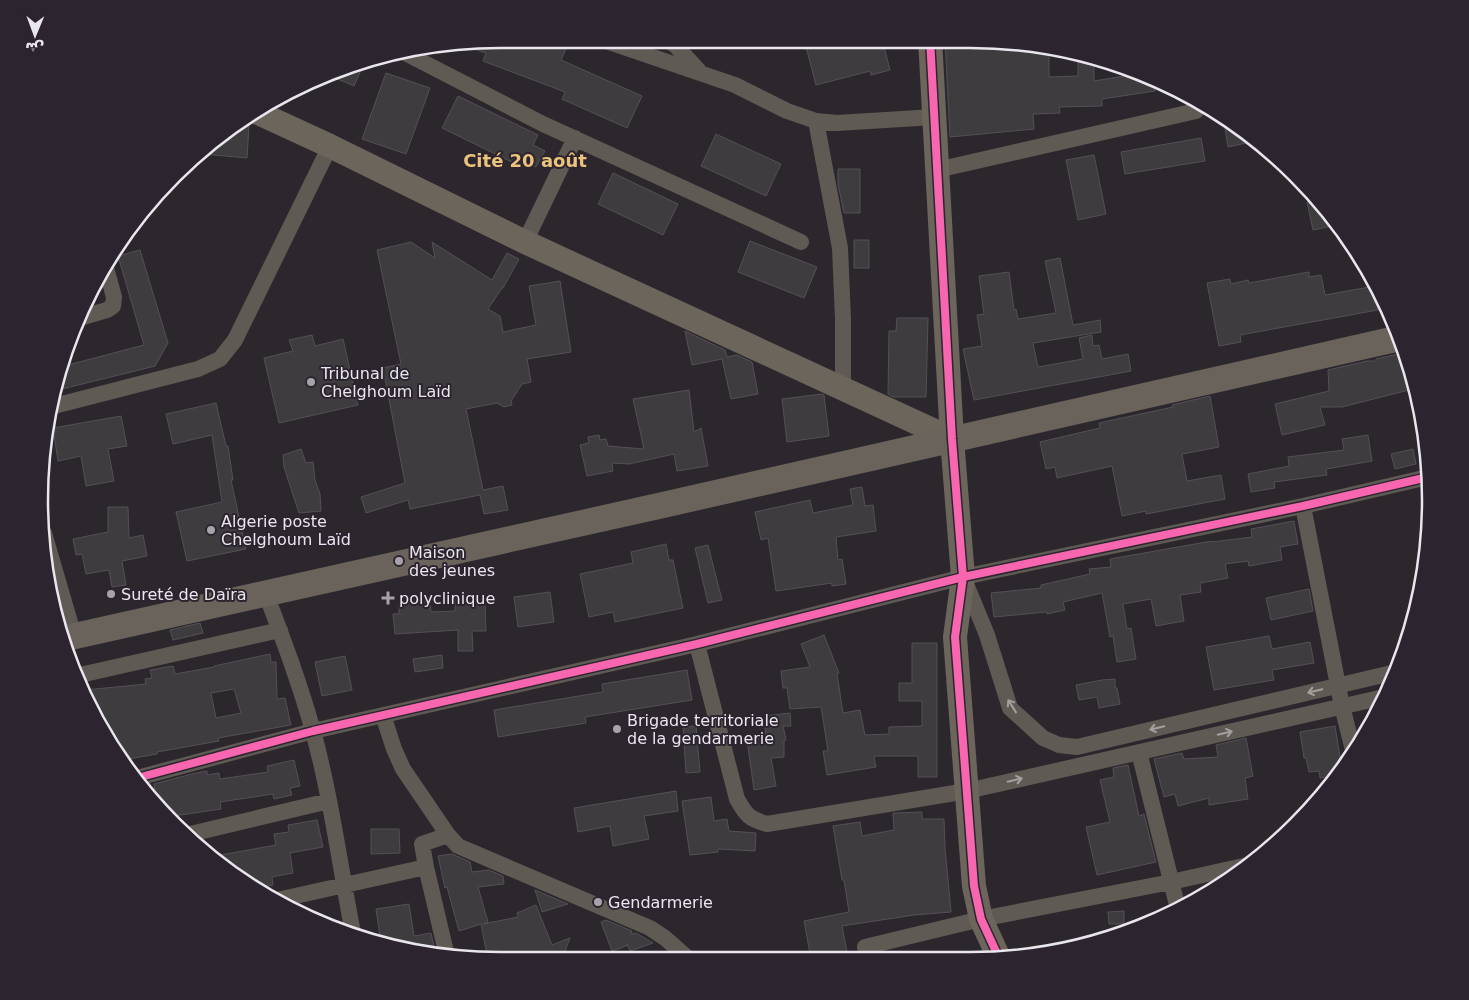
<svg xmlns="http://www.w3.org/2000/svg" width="1469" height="1000" viewBox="0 0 1469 1000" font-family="'DejaVu Sans',Cairo,sans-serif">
  <rect width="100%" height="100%" fill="#2b272d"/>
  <!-- building -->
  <path fill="#3f3c40" stroke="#545056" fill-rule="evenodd" d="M500,39H549L567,46L561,60L642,96L627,128L562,99L565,92L483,61L486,53L461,45Z
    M804,39H882L890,70L871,75L870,71L816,85Z
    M945,39H969L1049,47V77L1078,76V57H1087L1094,59V81L1136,74L1153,79L1155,91L1102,99V106L1059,107L1060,113L1033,114L1034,129L950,137Z
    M365,61L354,86L328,75L352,63Z
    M386,73L430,88L406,154L362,139Z
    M458,96L538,135L533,145L545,151L536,167L525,162L522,167L442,128Z
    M239,121H245L249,124L247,158L203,154Z
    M1224,123L1237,132L1251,142L1228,147Z
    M716,134L781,164L766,196L701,166Z
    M1201,138L1205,161L1125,174L1121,152Z
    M1094,155L1106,214L1078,220L1066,160Z
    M838,169H860V213H844L838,184Z
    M613,173L678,204L663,235L598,204Z
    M1317,200L1337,225L1313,230L1307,202Z
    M854,240H869V268H854Z
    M750,241L817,267L804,298L738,272Z
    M411,242L435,258L432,242L492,280L507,253L519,259L503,288H502L488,309L500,316L503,332L536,325L529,286L560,281L571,352L527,359L531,382L522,384L511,401L512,405L504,407L497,403L466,409L483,490L503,486L508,510L484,514L480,495L410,509L408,500L366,513L361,497L405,483L383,368L401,364L377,250Z
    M140,250L168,343L155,366L58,390L64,366L144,345L118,256Z
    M1060,258L1073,325L1100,320L1101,332L1033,343L1038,367L1083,359L1079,338L1092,335L1093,346L1099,345L1102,359L1128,354L1131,371L974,400L963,349L982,346L977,315L984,314L979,276L1009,272L1014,310L1016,309L1018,319L1056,313L1045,261Z
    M1309,272V277L1321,275L1325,295L1375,286L1382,299L1377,300L1378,310L1240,335L1241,342L1219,346L1207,283L1230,279L1231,284L1248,280L1249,283Z
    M897,318H928L926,397H893L888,394L889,331H896Z
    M685,331L725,350L727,357L737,355L752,362L758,394L731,399L722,359L692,365Z
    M312,335L315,346L343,339L358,405L279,423L264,358L293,351L289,340Z
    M1398,354L1409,390L1342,407H1320L1325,425L1282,435L1275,404L1329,391L1328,370L1367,361H1376V359Z
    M689,390L694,432L701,428L708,466L677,471L674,454L629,464L612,463L613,471L587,476L580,445L589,443L588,437L599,435L600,440L606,439L608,446L644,449L633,399Z
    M822,394L824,395L829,436L787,442L782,399Z
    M1210,396L1219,447L1182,454L1187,481L1221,475L1225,499L1146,514V511L1122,516L1112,466L1057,478L1055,467L1046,469L1040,442L1100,428L1099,423L1173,407L1172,405Z
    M216,403L226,446H228L233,480H231L246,549L187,561L176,512L222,502L212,435L173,444L166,414Z
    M121,416L127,446L108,449L114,481L86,486L81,456L58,461L53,428Z
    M1368,435L1372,461L1326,469L1327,475L1274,482L1275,488L1251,492L1248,474L1289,466L1288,457L1344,450L1342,439Z
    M301,449L306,463L313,462L315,480L320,494L321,511L299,513L284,467L283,455Z
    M1413,449L1416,464L1395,469L1391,454Z
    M862,487L865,506L873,505L876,531L836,537L838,560L842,559L846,584L832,586V583L776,591L768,538L761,540L755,512L810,500L813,513L853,505L850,489Z
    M108,507H128L129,538L143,535L147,556L122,561L126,585L112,587L109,570L86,574L82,554L76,555L73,539L108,532Z
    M1294,521L1298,544L1280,547L1282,560L1249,566L1248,561L1225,564L1228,578L1200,583L1201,592L1180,595L1184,621L1156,626L1151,599L1123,604L1127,629L1131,628L1136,659L1117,662L1113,636L1110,637L1102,593L1063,602L1065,610L1047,614V612L994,617L991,593L1041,588V585L1090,574L1089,569L1111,567L1110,559L1212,541V542L1252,537L1251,529Z
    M666,544L669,560H673L683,608L615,622L613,612L589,617L580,574L633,563L631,552Z
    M708,545L722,600L708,603L695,548Z
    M1309,589L1313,611L1271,620L1266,598Z
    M550,592L554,622L518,627L514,597Z
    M455,598H468V604H485L486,631H472L473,651H458V630L395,634L393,614H399V604L430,601L431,612L455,611Z
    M200,623L203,633L173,640L170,630Z
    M824,635L839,673L837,674L843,713L860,710L865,735L889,734V727L922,726V701H899V683H912V643H937V777H918V756H874L876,767L827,775L823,751H828L821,707L790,709L787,688H783L781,671L810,667L801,644Z
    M1269,636L1272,649L1310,642L1314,663L1272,670L1274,680L1214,690L1206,647Z
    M270,654L271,662H276L277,699L285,698L291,725L218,738L219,741L157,752V754L123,760L100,730L85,690L146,684L145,679L152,678L150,670L173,666L175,674L214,667V666ZM234,689L241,713L216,718L211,693Z
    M442,655L443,668L415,672L413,659Z
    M345,656L352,690L322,696L315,662Z
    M687,670L692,700L585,717L586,723L498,737L494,710L603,692L602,684Z
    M1115,679V688H1117L1120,704L1099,708L1097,697L1079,700L1076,685L1102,680Z
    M790,713L791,726H783L786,740L784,741V757L771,758L776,786L754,790L747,740L766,737L764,716Z
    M696,726L700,772L686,773L683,727Z
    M1335,726L1342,769L1337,775L1320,778L1319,771L1309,772L1306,758H1304L1300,732Z
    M1246,738L1253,776L1245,778L1248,799L1209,805V798L1178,806L1175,794L1164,797L1154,759L1182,753L1184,759L1218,757L1216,745Z
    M294,760L300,786L290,788L292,795L274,799L273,794L220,802L221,809L167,817L151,796L155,795L154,784L192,774L207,771V775L219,773L220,779L268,772L267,766Z
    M1128,765L1139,816L1144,814L1156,862L1097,875L1086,827L1110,822L1100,780L1114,777L1113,768Z
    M676,791L678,811L644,816L649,839L613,846L610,826L578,832L574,808Z
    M711,797L714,821L727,819L729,831L756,833L755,851L718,849V852L690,855L682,801Z
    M922,812V819H944L945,848L951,912L914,915L842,926L847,952L811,959L804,921L849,912L844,880H842L833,826L860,822L862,836L894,830L893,813Z
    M317,820L323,847L290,853L293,873L272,877L273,885L259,887L215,856L276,845L274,834L289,832L288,825Z
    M371,829H399L400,853L371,854Z
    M452,854L470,862L472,872L489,870L503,876L504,884L478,887L488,922L483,924L518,917L517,913L536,905L552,945L570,938L565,951L590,961L488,960L481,924L459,931L447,887L445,888L438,856Z
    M535,890L568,904L542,912Z
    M409,904L414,936L431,933L436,955L410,952L381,943L376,909Z
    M1124,911V924H1109L1108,912Z
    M606,920L632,931L631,934L636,933L653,943L630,951L627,944L626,946L612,951L601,922Z"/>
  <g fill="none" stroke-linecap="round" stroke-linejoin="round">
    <!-- street -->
    <path stroke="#5f5a53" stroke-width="16" d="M600,39L735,85L787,111L816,121L837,123L934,117
      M666,39L676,46L699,71
      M407,54L543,124L801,242
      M816,121L840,248L843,319V389
      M937,170L1196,111
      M525,242L575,138
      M76,319L107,310L113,306L114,297L106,268
      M54,406L198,369L220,359L235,340L330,146
      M1303,506L1342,706L1354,754
      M44,533L74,636
      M964,579L987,635L1010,708L1043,738L1059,745L1077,747L1396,672
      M266,594C283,639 300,684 313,731C331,797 340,866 353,933
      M697,644L737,799C746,815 749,819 767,824L967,791L1384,697
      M80,675L280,630
      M383,715L394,749L403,769L448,835L458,846L650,928L665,938L691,961
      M1139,752L1178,909
      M137,778L313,731L697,644L963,577L1303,506L1428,477
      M186,835L329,801
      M426,867L447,956
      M277,900L426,867L422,844L448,835
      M865,947L981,919L1171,882L1248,865"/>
    <!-- secondary -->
    <path stroke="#6c655c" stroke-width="24" d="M930,39L952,439L963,577L955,637L974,886L981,919L999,958
      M254,111L330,146L525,242L952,439"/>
    <!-- primary -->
    <path stroke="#6a635b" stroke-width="26" d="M66,638L663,505L1400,338"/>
    <defs>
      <path id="cycleway" d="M930,39L952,439L963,577L955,637L974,886L981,919L999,958
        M137,778L313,731L697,644L963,577L1303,506L1428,477"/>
    </defs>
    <!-- cycleway casing -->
    <use href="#cycleway" stroke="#2c252f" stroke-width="11"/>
    <!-- cycleway -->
    <use href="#cycleway" stroke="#f766af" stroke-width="8"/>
  </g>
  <!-- one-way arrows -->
  <defs><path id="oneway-shaft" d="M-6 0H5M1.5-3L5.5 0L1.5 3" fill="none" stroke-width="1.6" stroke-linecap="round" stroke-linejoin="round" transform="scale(1.25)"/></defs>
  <g stroke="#a4a0a0">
    <use href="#oneway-shaft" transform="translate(1315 691) rotate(167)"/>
    <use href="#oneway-shaft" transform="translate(1012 706) rotate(-122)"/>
    <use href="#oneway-shaft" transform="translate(1157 728) rotate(167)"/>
    <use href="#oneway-shaft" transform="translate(1225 733) rotate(-13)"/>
    <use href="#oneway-shaft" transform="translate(1015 780) rotate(-13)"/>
  </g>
  <!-- markers -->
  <g fill="#a7a3aa" stroke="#2c252f" stroke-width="2">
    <circle cx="311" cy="382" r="5"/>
    <circle cx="211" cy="530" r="5"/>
    <circle cx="399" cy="561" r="5"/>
    <circle cx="111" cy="594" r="5"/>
    <path d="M385.5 590.5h5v5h5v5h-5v5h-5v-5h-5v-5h5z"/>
    <circle cx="617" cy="729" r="5"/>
    <circle cx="598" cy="902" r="5"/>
  </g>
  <g text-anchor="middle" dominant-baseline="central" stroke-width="4" stroke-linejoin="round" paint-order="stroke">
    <!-- poi labels -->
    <g font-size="16" fill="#eae6ed" stroke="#2c252f" text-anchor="start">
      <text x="321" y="373">Tribunal de<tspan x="321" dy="18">Chelghoum Laïd</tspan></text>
      <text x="221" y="521">Algerie poste<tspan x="221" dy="18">Chelghoum Laïd</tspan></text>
      <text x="409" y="552">Maison<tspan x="409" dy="18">des jeunes</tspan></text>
      <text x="121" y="594">Sureté de Daïra</text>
      <text x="399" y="598">polyclinique</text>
      <text x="627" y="720">Brigade territoriale<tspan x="627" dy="18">de la gendarmerie</tspan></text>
      <text x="608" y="902">Gendarmerie</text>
    </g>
    <!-- neighbourhood labels -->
    <g font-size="18" font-weight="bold" fill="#ebc37c" stroke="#2c252f">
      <text x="525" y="160">Cité 20 août</text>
    </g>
  </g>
  <!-- crop -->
  <path d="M0 0H1469V1000H0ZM500 48H970A452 452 0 0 1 1422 500V500A452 452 0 0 1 970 952H500A452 452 0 0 1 48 500V500A452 452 0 0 1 500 48Z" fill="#2c252f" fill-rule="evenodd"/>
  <path fill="none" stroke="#eae6ed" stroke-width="2.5" d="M500 48H970A452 452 0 0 1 1422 500V500A452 452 0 0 1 970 952H500A452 452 0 0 1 48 500V500A452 452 0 0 1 500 48Z"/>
  <!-- north arrow -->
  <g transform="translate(35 35) rotate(181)" stroke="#2c252f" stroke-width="4" paint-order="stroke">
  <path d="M0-4L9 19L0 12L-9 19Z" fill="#eae6ed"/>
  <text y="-8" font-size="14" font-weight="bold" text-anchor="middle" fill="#eae6ed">ش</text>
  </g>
</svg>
